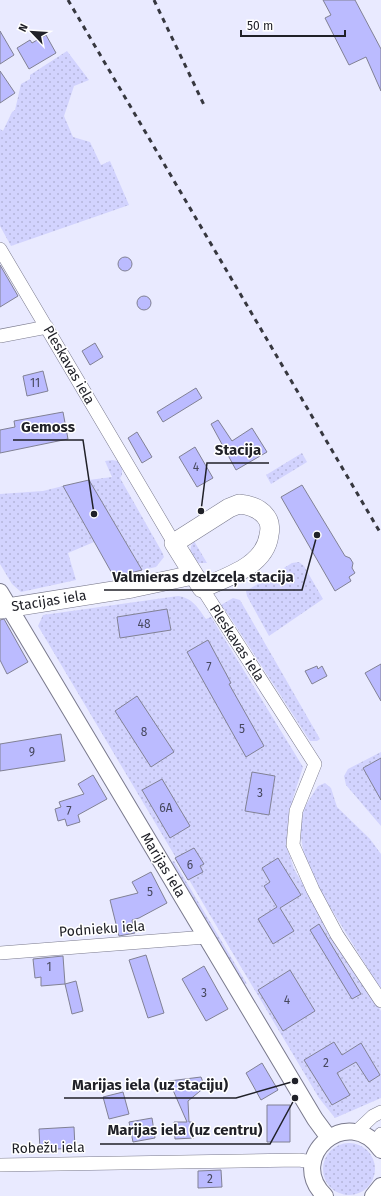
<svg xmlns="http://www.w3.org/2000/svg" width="381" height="1196" viewBox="0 0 381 1196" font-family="'Fira Sans',sans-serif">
  <defs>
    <pattern id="green-dots" width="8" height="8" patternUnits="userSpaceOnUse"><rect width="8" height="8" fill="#d2d3fe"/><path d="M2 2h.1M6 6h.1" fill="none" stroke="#b4b5da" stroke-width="1.8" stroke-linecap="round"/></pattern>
  </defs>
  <rect width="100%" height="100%" fill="#e9eaff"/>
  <!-- green -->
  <path fill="url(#green-dots)" d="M67,51L89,80L74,86L64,116L73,137L90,142L101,165L110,161L129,205L11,246L0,226V129L3,131L12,112L15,110L21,84L30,79V75Z
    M302,453L307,462L271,484L266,475Z
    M112,460L118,461L122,467V475L120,478L162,552L164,557L156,567L142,570L89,480L112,477L105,461Z
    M63,486L94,542L68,553L76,580L21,592L12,584L0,564V494L43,491Z
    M194,541L207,563H199L190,554L191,546Z
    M299,562L304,566L323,599L269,636L247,596L246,591L292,563Z
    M178,596C193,598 198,608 206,619L211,617L303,767L293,798L286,844L294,869L330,930L381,1011V1098L335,1118L319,1098L38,626L43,615Z
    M233,598L240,600L320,739L317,741H310L230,617L221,605Z
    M381,752V826L346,785L344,776L348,769Z
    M325,783L331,788L337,807L370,839L381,854V990L322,894L304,855L300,831L304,808L318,786Z
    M174,861L247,984H243L241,981L173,865L171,862Z
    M323 1169a26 26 0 1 1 52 0a26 26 0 1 1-52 0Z"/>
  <!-- building -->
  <path fill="#bbf" stroke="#818194" d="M323,0H355L381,49V91L366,57L349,65L325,18L331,15Z
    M0,31L14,55L0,64Z
    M46,35L56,53L29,69L17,48L30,40L32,43Z
    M0,71L15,93L0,103Z
    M118 264a7 7 0 1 1 14 0a7 7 0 1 1-14 0Z
    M0,265L18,296L0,307Z
    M137 303a7 7 0 1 1 14 0a7 7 0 1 1-14 0Z
    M95,343L103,357L90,365L82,351Z
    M43,371L48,391L27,396L23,376Z
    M196,388L202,398L163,422L157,412Z
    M63,412L68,439L0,453V430L15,427L14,421Z
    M218,420L232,441L252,428L267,452L236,470L211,424Z
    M137,432L152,457L142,463L128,438Z
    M195,447L213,478L197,487L179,457Z
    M89,480L142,570L114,577L63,486Z
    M302,485L345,556L350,558L353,563L352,568L355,573L349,577L351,581L335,591L281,497Z
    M167,609L171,630L120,638L117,617Z
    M4,619L28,662L7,674L0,660V620Z
    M208,640L231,683L229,684L264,746L246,757L187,652Z
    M381,664V701L365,673Z
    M317,666L318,669L322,666L327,676L312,684L305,671Z
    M137,696L174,752L151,767L115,711Z
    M61,734L65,761L0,771V744Z
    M381,758V800L363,768Z
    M252,772L275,776L269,815L245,811Z
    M93,775L107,799L78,815L80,822L67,826L65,819L58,821L55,809L61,807L59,802L84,794L78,784Z
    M162,779L190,826L170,838L142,790Z
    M194,848L204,864L200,866L203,872L188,880L175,858Z
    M278,858L301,895L280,908L294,931L273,944L258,919L277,907L264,886L270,882L262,868Z
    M151,872L167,903L139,918L132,920L135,933L119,936L110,900L138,893L132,882Z
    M319,924L361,994L352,999L310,930Z
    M146,955L164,1013L148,1018L129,960Z
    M63,956L65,984L76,981L83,1011L72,1014L65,984L41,986V977L35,978L33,959Z
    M204,966L228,1009L206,1021L182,979Z
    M290,970L315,1011L283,1031L258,990Z
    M334,1042L342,1055L361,1043L380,1075L369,1082L356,1062L337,1073L350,1095L332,1105L304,1060Z
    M262,1063L278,1090L261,1100L246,1073Z
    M201,1077L205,1087L188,1101L189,1122H193L194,1138L175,1139L174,1122H187L169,1081Z
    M123,1092L129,1114L109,1119L103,1097Z
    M267,1105H290V1142H267Z
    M152,1118L155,1138L133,1142L129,1122Z
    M74,1127L75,1148L40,1150L39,1129Z
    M221,1170L222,1187L198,1188V1171Z"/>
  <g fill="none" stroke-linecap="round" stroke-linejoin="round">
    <defs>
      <path id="minor" d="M0,249L174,543
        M0,336L47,327
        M202,588L315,764L296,811L293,845L313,890L337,935L381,1001
        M0,953L206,937
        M356,1132L373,1116L381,1112
        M377,1144L381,1134
        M0,1165L299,1160L313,1162"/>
      <path id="tertiary" d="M0,592L315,1119L329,1138
        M325,1196C285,1158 348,1102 381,1150
        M373,1196L381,1186"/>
      <path id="secondary" d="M239,504C250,505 262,509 268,520C270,524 270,531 269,535C265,566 227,577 202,588L174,543L229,508Z
        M0,609L132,588L193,575"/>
    </defs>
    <!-- minor casing -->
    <use href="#minor" stroke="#7a7a8d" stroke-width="14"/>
    <!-- tertiary casing -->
    <use href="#tertiary" stroke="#7a7a8d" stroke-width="18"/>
    <!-- secondary casing -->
    <use href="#secondary" stroke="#7a7a8d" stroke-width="20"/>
    <!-- minor -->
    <use href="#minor" stroke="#fff" stroke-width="13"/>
    <!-- tertiary -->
    <use href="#tertiary" stroke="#fff" stroke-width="16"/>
    <!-- secondary -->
    <use href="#secondary" stroke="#fff" stroke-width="19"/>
    <!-- rail -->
    <path stroke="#36373f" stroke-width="3" stroke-dasharray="5 5" stroke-linecap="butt" d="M68,0L381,534
      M154,0L205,107"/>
  </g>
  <g text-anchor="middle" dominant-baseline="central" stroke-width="3" stroke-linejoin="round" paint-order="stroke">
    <!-- number labels -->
    <g font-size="12" fill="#47485e">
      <text x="35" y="383">11</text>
      <text x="196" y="467">4</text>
      <text x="144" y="624">48</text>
      <text x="209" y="667">7</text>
      <text x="242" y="729">5</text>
      <text x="144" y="732">8</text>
      <text x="32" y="752">9</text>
      <text x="260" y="793">3</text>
      <text x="166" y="808">6A</text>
      <text x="69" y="811">7</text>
      <text x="190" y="865">6</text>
      <text x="150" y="892">5</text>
      <text x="49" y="967">1</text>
      <text x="204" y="993">3</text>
      <text x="287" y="1000">4</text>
      <text x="326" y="1063">2</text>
      <text x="210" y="1179">2</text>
    </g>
    <!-- street labels -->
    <g font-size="14" fill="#202128" stroke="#fff">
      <text transform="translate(69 365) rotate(60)">Pleskavas iela</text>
      <text transform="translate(49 601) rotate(-9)">Stacijas iela</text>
      <text transform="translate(237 643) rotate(57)">Pleskavas iela</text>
      <text transform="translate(163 865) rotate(59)">Marijas iela</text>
      <text transform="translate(102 929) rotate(-4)">Podnieku iela</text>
      <text transform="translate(48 1148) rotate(-1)">Robežu iela</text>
    </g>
  </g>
  <!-- callouts -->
  <path fill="none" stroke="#202128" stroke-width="1.5" d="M94 514L83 440H13M201 511L207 463H269M317 535L302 590H104M295 1081L236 1098H64M295 1098L270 1144H100"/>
  <g fill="#202128" stroke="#fff" stroke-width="1.5">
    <circle cx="94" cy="514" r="4"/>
    <circle cx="201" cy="511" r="4"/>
    <circle cx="317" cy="535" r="4"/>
    <circle cx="295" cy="1081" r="4"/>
    <circle cx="295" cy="1098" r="4"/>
  </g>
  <g font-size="15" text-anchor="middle" font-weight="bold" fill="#202128" stroke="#fff" stroke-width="3" stroke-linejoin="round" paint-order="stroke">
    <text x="48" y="432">Gemoss</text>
    <text x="238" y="455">Stacija</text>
    <text x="203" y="582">Valmieras dzelzceļa stacija</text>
    <text x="150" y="1090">Marijas iela (uz staciju)</text>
    <text x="185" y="1135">Marijas iela (uz centru)</text>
  </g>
  <!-- north arrow -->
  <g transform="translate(32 32) rotate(295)" stroke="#ffffff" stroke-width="3" paint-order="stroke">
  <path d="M0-3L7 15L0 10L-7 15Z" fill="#202128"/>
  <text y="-6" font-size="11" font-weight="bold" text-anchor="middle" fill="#202128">N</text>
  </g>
  <!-- scale -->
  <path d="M241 30v6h104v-6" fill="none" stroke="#202128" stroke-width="2"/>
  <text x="247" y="30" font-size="12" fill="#202128" stroke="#ffffff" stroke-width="3" paint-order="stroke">50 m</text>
</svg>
